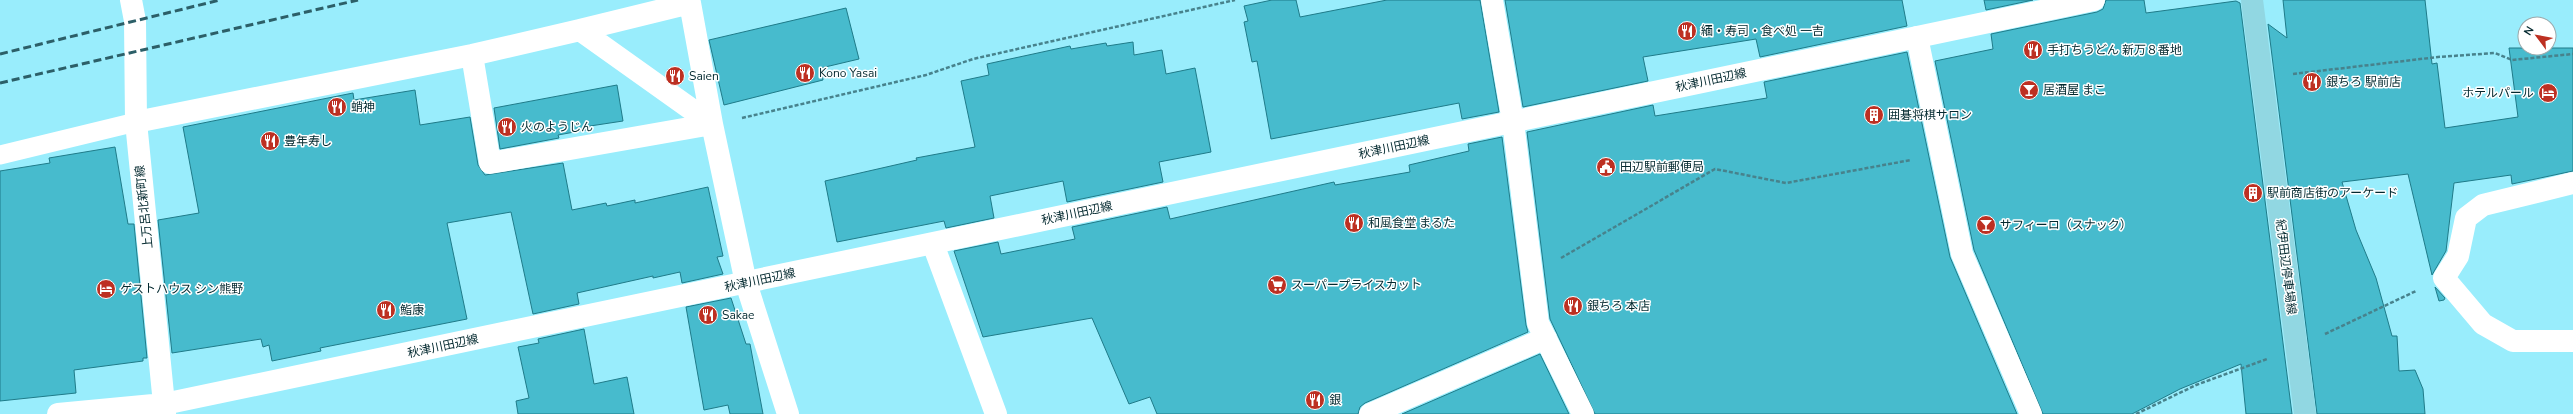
<svg xmlns="http://www.w3.org/2000/svg" width="2573" height="414" viewBox="0 0 2573 414" font-family="'Nunito Sans','Noto Sans JP',sans-serif">
  <rect width="100%" height="100%" fill="#99edfc"/>
  <!-- building -->
  <path fill="#47bbcd" stroke="#1f7b89" d="M1272,0H1296L1300,17L1387,0H1480L1499,112L1462,119L1459,103L1271,139L1257,61L1252,62L1244,22L1248,21L1244,6Z
    M1505,0H1902L1907,26L1760,57L1756,39L1643,57L1648,81L1523,107Z
    M1984,0H2033L1986,10Z
    M2106,0H2144L2146,13L2236,1L2240,3L2292,414H2246L2241,364L2180,389L2132,414H2043L1974,250L1935,61L1993,49L1991,34L2097,12L2103,9Z
    M2283,0H2425L2432,64L2437,63L2445,128L2518,117L2509,48H2573V171L2512,184L2511,175L2454,183L2446,251L2432,275L2408,174L2342,182L2356,230L2376,278L2392,336H2397L2399,371L2415,370L2423,389L2425,414H2317L2268,24L2287,38Z
    M846,8L859,59L821,68L823,80L724,105L709,40Z
    M1133,42L1134,55L1162,50L1166,74L1195,68L1211,152L1159,162L1163,182L1067,202L1063,181L990,196L994,218L946,228L944,221L837,242L825,181L917,160L916,158L975,147L961,81L989,75L987,64L1070,46L1071,49L1106,43L1107,46Z
    M1907,52L1950,257L2017,414H1595L1550,319L1527,132L1653,105L1655,116L1767,98L1764,82Z
    M617,85L623,121L590,126L591,129L558,135L559,138L500,149L494,108Z
    M415,90L420,125L470,117L478,165L485,175L563,163L572,210L606,203L607,206L635,200V203L708,187L723,256L717,257L723,274L682,283L680,272L653,278V276L577,293L579,304L533,314L511,212L447,223L467,319L320,348L321,351L272,361L269,345L263,347L261,339L172,353L158,220L199,213L183,127L353,93L354,100Z
    M1502,137L1526,325L1528,332L1365,403L1360,407L1358,414H1157L1150,397L1129,404L1092,318L983,337L954,251L998,242L1001,254L1075,239L1072,227L1167,207L1170,219L1334,182L1335,185L1410,172L1409,165L1469,151L1468,144Z
    M115,147L128,224H134L147,358H143V361L74,370L76,393L0,401V171L50,163L49,158Z
    M2435,287L2445,298L2444,300L2439,301Z
    M731,298L746,344H750L763,414H730L728,405L704,410L686,307Z
    M584,329L594,384L627,377L634,414H518L516,401L529,398L518,347L539,343L538,339Z
    M1540,354L1569,414H1402Z"/>
  <g fill="none" stroke-linecap="round" stroke-linejoin="round">
    <!-- path -->
    <path stroke="#47828c" stroke-width="2.5" stroke-dasharray="4 2" stroke-linecap="butt" d="M2293,74L2438,57L2495,53L2512,60L2573,54
      M742,118L926,75L973,59L1235,0
      M1561,258L1715,169L1786,183L1911,160
      M2325,334L2416,291
      M2136,414L2196,385L2267,359"/>
    <!-- lane -->
    <path stroke="#fff" stroke-width="19" d="M0,155L136,122"/>
    <!-- street -->
    <path stroke="#fff" stroke-width="22" d="M1492,0L1513,122L1538,323L1583,414
      M1917,37L1962,254L2031,414
      M472,55L490,163L712,124L690,3L580,30
      M136,122L472,55L580,30L712,124L746,283L788,414
      M2573,183L2483,205L2466,218L2458,256L2444,278L2483,324L2513,341H2573
      M933,244L996,414
      M1370,414L1546,338"/>
    <!-- secondary -->
    <path stroke="#fff" stroke-width="22" d="M131,0L135,21L136,122L165,414
      M58,414L164,404L2094,0"/>
    <!-- primary -->
    <path stroke="#91d7e2" stroke-width="22" d="M2252,0L2305,414"/>
    <!-- rail -->
    <path stroke="#2c5f68" stroke-width="3" stroke-dasharray="8 4" stroke-linecap="butt" d="M0,54L220,0
      M0,83L358,0"/>
  </g>
  <!-- icons -->
  <defs>
    <symbol id="restaurant-disc" viewBox="-11 -11 22 22"><circle r="9.5" fill="#bd3022" stroke="#fff"/><path d="M-5-6h1v4h1v-4h1v4h1v-4h1v5L-1.5 .5V6h-2V.5L-5-1ZM5-6V6H3V1.5H1.5Q1.5-4 5-6Z" fill="#fff"/></symbol>
    <symbol id="bar-disc" viewBox="-11 -11 22 22"><circle r="9.5" fill="#bd3022" stroke="#fff"/><path d="M-6-5H6L.8 .8V4.5H3.5V6h-7V4.5H-.8V.8Z" fill="#fff"/></symbol>
    <symbol id="hotel-disc" viewBox="-11 -11 22 22"><circle r="9.5" fill="#bd3022" stroke="#fff"/><path d="M-6-4.5h1.5V1H6V5H4.5V3h-9V5H-6ZM-4 0a1.8 1.8 0 1 1 3.6 0ZM.5 0V-2.5h3Q6-2.5 6 0Z" fill="#fff"/></symbol>
    <symbol id="building-disc" viewBox="-11 -11 22 22"><circle r="9.5" fill="#bd3022" stroke="#fff"/><path d="M-4-6H4V6H1V3H-1V6H-4ZM-2.5-4.3h1.7v1.8h-1.7ZM.8-4.3h1.7v1.8H.8ZM-2.5-1h1.7V.8h-1.7ZM.8-1h1.7V.8H.8Z" fill="#fff"/></symbol>
    <symbol id="civic-disc" viewBox="-11 -11 22 22"><circle r="9.5" fill="#bd3022" stroke="#fff"/><path d="M-.6-6.5H3V-4.5H.6V-3L4-1V1h2V6H-6V1h2V-1L-.6-3ZM-1.2 2.5V6h2.4V2.5Z" fill="#fff"/></symbol>
    <symbol id="supermarket-disc" viewBox="-11 -11 22 22"><circle r="9.5" fill="#bd3022" stroke="#fff"/><path d="M-6-5.5h2.5l.6 2H6L4.5 2H-2.5L-4.4-4H-6ZM-1.5 3.2a1.3 1.3 0 1 0 .1 0ZM3 3.2a1.3 1.3 0 1 0 .1 0Z" fill="#fff"/></symbol>
  </defs>
  <g fill-rule="evenodd">
    <use href="#restaurant-disc" x="1676" y="20" width="22" height="22"/>
    <use href="#restaurant-disc" x="2022" y="39" width="22" height="22"/>
    <use href="#restaurant-disc" x="794" y="62" width="22" height="22"/>
    <use href="#restaurant-disc" x="664" y="65" width="22" height="22"/>
    <use href="#restaurant-disc" x="2301" y="71" width="22" height="22"/>
    <use href="#bar-disc" x="2018" y="79" width="22" height="22"/>
    <use href="#hotel-disc" x="2537" y="82" width="22" height="22"/>
    <use href="#restaurant-disc" x="326" y="96" width="22" height="22"/>
    <use href="#building-disc" x="1863" y="104" width="22" height="22"/>
    <use href="#restaurant-disc" x="496" y="116" width="22" height="22"/>
    <use href="#restaurant-disc" x="259" y="130" width="22" height="22"/>
    <use href="#civic-disc" x="1595" y="156" width="22" height="22"/>
    <use href="#building-disc" x="2242" y="182" width="22" height="22"/>
    <use href="#restaurant-disc" x="1343" y="212" width="22" height="22"/>
    <use href="#bar-disc" x="1975" y="214" width="22" height="22"/>
    <use href="#supermarket-disc" x="1266" y="274" width="22" height="22"/>
    <use href="#hotel-disc" x="95" y="278" width="22" height="22"/>
    <use href="#restaurant-disc" x="1562" y="295" width="22" height="22"/>
    <use href="#restaurant-disc" x="375" y="299" width="22" height="22"/>
    <use href="#restaurant-disc" x="697" y="304" width="22" height="22"/>
    <use href="#restaurant-disc" x="1304" y="389" width="22" height="22"/>
  </g>
  <g text-anchor="middle" dominant-baseline="central" stroke-width="3" stroke-linejoin="round" paint-order="stroke">
    <!-- poi labels -->
    <g font-size="12" fill="#03292f" stroke="#fff" text-anchor="start">
      <text x="1701" y="31">緬・寿司・食べ処 一吉</text>
      <text x="2047" y="50">手打ちうどん 新万８番地</text>
      <text x="819" y="73">Kono Yasai</text>
      <text x="689" y="76">Saien</text>
      <text x="2326" y="82">銀ちろ 駅前店</text>
      <text x="2043" y="90">居酒屋 まこ</text>
      <text x="2534" y="93" text-anchor="end">ホテルパール</text>
      <text x="351" y="107">蛸神</text>
      <text x="1888" y="115">囲碁将棋サロン</text>
      <text x="521" y="127">火のようじん</text>
      <text x="284" y="141">豊年寿し</text>
      <text x="1620" y="167">田辺駅前郵便局</text>
      <text x="2267" y="193">駅前商店街のアーケード</text>
      <text x="1368" y="223">和風食堂 まるた</text>
      <text x="2000" y="225">サフィーロ（スナック）</text>
      <text x="1291" y="285">スーパープライスカット</text>
      <text x="120" y="289">ゲストハウス シン熊野</text>
      <text x="1587" y="306">銀ちろ 本店</text>
      <text x="400" y="310">鮨康</text>
      <text x="722" y="315">Sakae</text>
      <text x="1329" y="400">銀</text>
    </g>
    <!-- street labels -->
    <g font-size="12" fill="#03292f" stroke="#fff">
      <text transform="translate(1711 80) rotate(-12)">秋津川田辺線</text>
      <text transform="translate(1394 147) rotate(-12)">秋津川田辺線</text>
      <text transform="translate(144 207) rotate(-96)">上万呂北新町線</text>
      <text transform="translate(1077 213) rotate(-12)">秋津川田辺線</text>
      <text transform="translate(2286 267) rotate(83)">紀伊田辺停車場線</text>
      <text transform="translate(760 280) rotate(-12)">秋津川田辺線</text>
      <text transform="translate(443 346) rotate(-12)">秋津川田辺線</text>
    </g>
  </g>
  <!-- north arrow -->
  <g transform="translate(2537 36) rotate(302)"><circle r="19" fill="#ffffff" stroke="#9aa9ac"/>
  <path d="M0-3L7 15L0 10L-7 15Z" fill="#bd3022"/>
  <text y="-6" font-size="11" font-weight="bold" text-anchor="middle" fill="#03292f">N</text>
  </g>
</svg>
